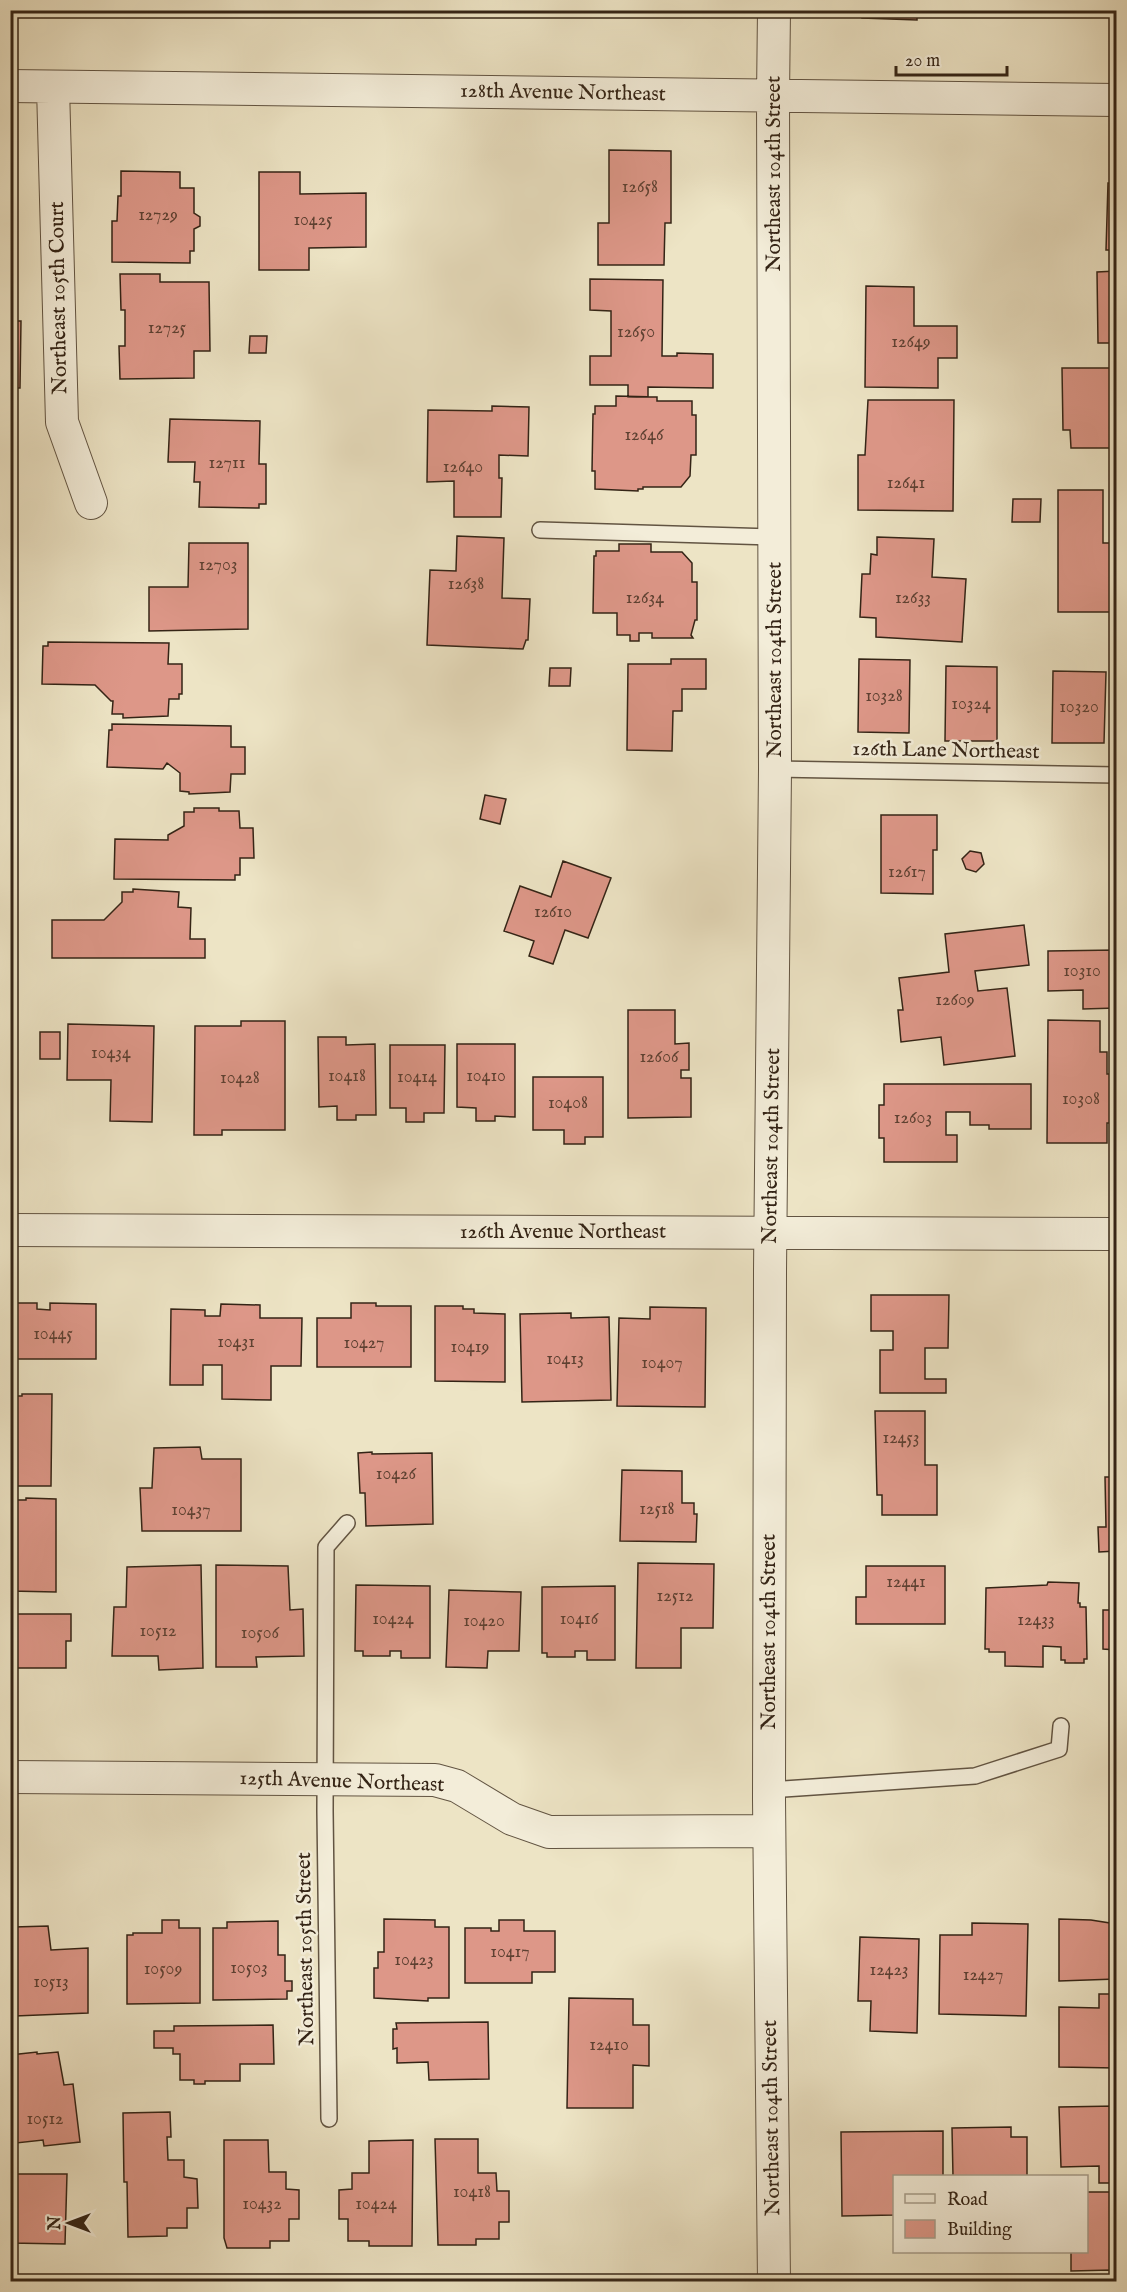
<svg xmlns="http://www.w3.org/2000/svg" width="1127" height="2292" viewBox="0 0 1127 2292" font-family="'IM FELL English',serif">
  <rect width="100%" height="100%" fill="#ede4c5"/>
  <filter id="stains"><feTurbulence type="fractalNoise" baseFrequency=".00333" numOctaves="4"/><feColorMatrix values="0 0 0 0 .2 0 0 0 0 .09 0 0 0 0 .02 0 0 0 .5 -.17"/></filter>
  <radialGradient id="worn" r=".72"><stop offset=".6" stop-color="#630" stop-opacity="0"/><stop offset="1" stop-color="#630" stop-opacity=".3"/></radialGradient>
  <!-- building -->
  <path fill="#dd9788" stroke="#342416" stroke-width="1.5" d="M862,10H917V20L862,18Z
    M609,150L671,151V223H665L664,265H598V223H609Z
    M121,171L180,172V188H194V213L200,217V226L194,229V251H190V263L112,262V221H117L118,196H121Z
    M259,172H300V194L366,193V247L309,248V270H259Z
    M1108,183L1116,184V250H1106Z
    M1116,271V343H1098L1097,272Z
    M120,274H160V282H209L210,351H194V378L120,379L119,346H125V310H121Z
    M590,279L663,280L662,356H677V353L713,354V388L648,387V397H628V385H590V356H611V311L590,310Z
    M866,286L914,287V326H957V358H938V388L865,387Z
    M10,321H21L20,388H10Z
    M250,336H267L266,353H249Z
    M1062,368H1116V448H1071L1070,430H1063Z
    M616,396L657,397V401H692V415H696V455H691L690,476L681,487H643V489H638V491L595,489V471H592L593,414H595V406H616Z
    M868,400H954L953,511L858,510V455H865Z
    M492,406L529,407L528,456L499,455V478H502L501,517H454V481L427,482L428,410L492,411Z
    M170,419L260,421L259,464H266V504H259V508L199,507L200,482H194L195,462H168Z
    M1058,490H1103V543H1115L1116,612H1058Z
    M1013,499H1041L1040,522H1012Z
    M457,536L504,538L502,598L530,599L528,640H526L523,649L427,645L430,570L456,571Z
    M877,537L934,539L932,577L966,579L962,642L876,637V618L860,617L862,574H870L871,554L877,555Z
    M189,543H248V629L149,631V587H188Z
    M619,544H651V552H682L692,563V582H697V620H695L691,635L693,638H652V633H639V641H630V635H617V613H593L594,556H596V551H619Z
    M48,642L169,643L168,664H182V694H179V699H169L168,716L123,718V714H112L113,701H111L95,685L42,684L43,646H48Z
    M671,659H706V689H682V711H673L672,751L627,750L628,664H671Z
    M859,659L910,660L909,733L858,732Z
    M946,666L997,667V741H945Z
    M550,668H571L570,686H549Z
    M1053,671L1106,672L1104,743H1052Z
    M112,724L231,726V747H245V774H231L230,792L189,794V792L180,791V773L167,763L163,769L107,767L109,730H112Z
    M485,795L506,799L500,824L480,819Z
    M194,808H219V811H239L240,828H253L254,858H240V875H235V880L114,879L115,839L168,840V835L184,826V812H194Z
    M881,815H937V850H933V894L881,893Z
    M970,851L981,853L984,864L976,872L966,869L962,859Z
    M563,861L611,878L588,938L565,930L553,964L529,956L534,941L504,931L520,886L551,897Z
    M133,889L179,892L178,907L191,908L190,939H205V958H52V920H104L122,902V892H133Z
    M1024,925L1029,965L975,971L978,991L1007,988L1015,1056L944,1065L941,1037L901,1042L898,1010H903L899,978L949,972L945,934Z
    M1116,950V1008L1083,1009V990L1048,991V951Z
    M628,1010H675V1044L689,1043V1070H681V1078H691V1117L628,1118Z
    M1048,1020L1100,1021V1052H1107V1074H1115L1114,1123H1107V1143H1047Z
    M241,1021H285V1130H222V1135H194L195,1026H241Z
    M68,1024L154,1026L152,1122L110,1121L111,1080H67Z
    M40,1032H60V1059H40Z
    M318,1037H346V1045L375,1044L376,1115H356V1120H337V1106L319,1107Z
    M457,1044H515V1117L495,1116V1121H476V1108L457,1107Z
    M390,1045H445L444,1113H424V1122H406V1108H390Z
    M533,1077H603V1137H585V1144H564V1130H533Z
    M884,1084H1031V1129H989V1125H970V1112H946V1135H957V1162H884V1138H879V1105H884Z
    M871,1295H949L948,1348H925V1379H946V1393H880V1350H893V1331H871Z
    M10,1303H37V1309L50,1310V1303L96,1304V1359H10Z
    M351,1303H376V1306H411V1367H317V1318H351Z
    M221,1304L260,1305V1318H302L301,1366H271V1400L222,1399V1365H203V1385H170L171,1309L205,1310V1316H220Z
    M435,1306H463V1309H474V1313L505,1314V1382L435,1381Z
    M650,1307L706,1308L705,1407L617,1406L619,1318L650,1319Z
    M571,1313V1318L609,1317L611,1400L522,1402L520,1314Z
    M1114,1322H1116V1410H1112Z
    M22,1394H52L51,1486H10V1396H22Z
    M875,1411H925V1465H937V1515H882V1495H877Z
    M200,1447L202,1459H241V1531H142L140,1488H152L154,1448Z
    M372,1452V1454L432,1453L433,1524L366,1526L365,1493H360L358,1453Z
    M1112,1458H1116V1551L1099,1552L1098,1527H1106L1105,1477H1113Z
    M622,1470L682,1471V1503H694V1514H697L696,1542L620,1541Z
    M26,1498L56,1499V1592L10,1591V1500H26Z
    M638,1563L714,1564L713,1628H681V1668H636Z
    M201,1565L203,1668L159,1670L158,1656H112L114,1607H126L127,1567Z
    M216,1565L288,1566L290,1610L303,1609L304,1656L256,1657L257,1667H216Z
    M866,1566H945V1624H856V1597H866Z
    M1048,1582L1079,1583L1078,1603H1080V1607H1086L1087,1659H1084V1663H1065V1660H1061V1647L1043,1646V1667L1005,1666V1652H989V1649H985L986,1588L1047,1585Z
    M356,1585L430,1586V1658H401V1651H390V1656H363V1651H355Z
    M615,1586V1660H587V1651H575V1657H547V1653H542V1587Z
    M449,1590L521,1592L519,1651H488L487,1668L446,1667Z
    M1103,1610H1116V1650L1103,1649Z
    M10,1614H71V1641H66V1668H16V1655H10Z
    M384,1919L435,1920V1927H449V1998H428V2001L374,1998V1968H378V1952H384Z
    M1059,1919L1091,1920L1116,1924V1979L1059,1981Z
    M162,1920H179V1928H200V2003L127,2004V1935H133V1933H162Z
    M499,1920H524V1931H555V1972H532V1983H465V1928H491V1931H499Z
    M278,1921V1955H285V1981H292V1991H287V1999L213,2000V1928H227V1922Z
    M972,1923L1028,1924L1026,2016L939,2014L940,1935H972Z
    M48,1926L51,1950L88,1948V2013L15,2016L14,1927Z
    M860,1937L919,1939L917,2033L870,2031L871,2001H858Z
    M1099,1994H1116V2068L1059,2067V2007L1099,2008Z
    M569,1998L633,1999V2025H649V2066L633,2065V2108H567Z
    M488,2022L489,2079L429,2080L428,2062L397,2063V2048L393,2049V2029H397L396,2023Z
    M273,2025L274,2064H240V2081H205V2084H194V2080H180V2054H173V2048H154V2031H174V2026Z
    M37,2052V2054L58,2052L64,2085L73,2084L80,2142L44,2146L43,2140L16,2143L10,2099V2055Z
    M1116,2106V2183H1099V2166L1061,2167L1059,2107Z
    M170,2112L171,2137H167L168,2160H184V2177L197,2179L198,2208H187V2228H167V2236L128,2237L127,2182H124L123,2113Z
    M1011,2127V2137H1027V2176H953L952,2128Z
    M943,2131V2176H894V2215L842,2216L841,2132Z
    M435,2139H478V2173H496L497,2191H509V2222H499V2239H476V2245H438Z
    M224,2140H268L269,2172H286V2189L299,2190V2219H289V2241H270V2248H227L224,2238Z
    M413,2140L412,2246H369V2241H348V2219H339V2190L352,2189V2173H369V2141Z
    M10,2174H67L65,2244L10,2243Z
    M1086,2192H1116V2275H1111V2270L1071,2271V2252H1086Z"/>
  <g fill="none" stroke-linecap="round" stroke-linejoin="round">
    <defs>
      <path id="lane" d="M540,530L775,537
        M775,769L1116,775
        M769,1790L975,1776L1059,1749L1061,1726
        M329,2119L325,1811L326,1547L347,1523"/>
      <path id="street" d="M10,86L1116,100
        M53,87L62,422L91,503
        M10,1230L1116,1234
        M10,1777L435,1780L457,1786L512,1819L549,1832L769,1831
        M774,2282L769,1799L770,1271L775,769L773,96L774,10"/>
    </defs>
    <!-- lane casing -->
    <use href="#lane" stroke="#625442" stroke-width="18"/>
    <!-- street casing -->
    <use href="#street" stroke="#625442" stroke-width="34"/>
    <!-- lane -->
    <use href="#lane" stroke="#f3edd9" stroke-width="15"/>
    <!-- street -->
    <use href="#street" stroke="#f3edd9" stroke-width="32"/>
  </g>
  <g text-anchor="middle" dominant-baseline="central" stroke-width="5" stroke-linejoin="round" paint-order="stroke">
    <!-- number labels -->
    <g font-size="18" fill="#5e4132">
      <text x="640" y="187">12658</text>
      <text x="158" y="215">12729</text>
      <text x="313" y="220">10425</text>
      <text x="167" y="328">12725</text>
      <text x="636" y="332">12650</text>
      <text x="911" y="342">12649</text>
      <text x="644" y="435">12646</text>
      <text x="227" y="463">12711</text>
      <text x="463" y="467">12640</text>
      <text x="906" y="483">12641</text>
      <text x="218" y="565">12703</text>
      <text x="466" y="584">12638</text>
      <text x="645" y="598">12634</text>
      <text x="913" y="598">12633</text>
      <text x="884" y="696">10328</text>
      <text x="971" y="704">10324</text>
      <text x="1079" y="707">10320</text>
      <text x="907" y="872">12617</text>
      <text x="553" y="912">12610</text>
      <text x="1082" y="971">10310</text>
      <text x="955" y="1000">12609</text>
      <text x="111" y="1053">10434</text>
      <text x="659" y="1057">12606</text>
      <text x="347" y="1076">10418</text>
      <text x="486" y="1076">10410</text>
      <text x="417" y="1077">10414</text>
      <text x="240" y="1078">10428</text>
      <text x="1081" y="1099">10308</text>
      <text x="568" y="1103">10408</text>
      <text x="913" y="1118">12603</text>
      <text x="53" y="1334">10445</text>
      <text x="236" y="1342">10431</text>
      <text x="364" y="1343">10427</text>
      <text x="470" y="1347">10419</text>
      <text x="565" y="1359">10413</text>
      <text x="662" y="1363">10407</text>
      <text x="901" y="1438">12453</text>
      <text x="396" y="1474">10426</text>
      <text x="657" y="1509">12518</text>
      <text x="191" y="1510">10437</text>
      <text x="906" y="1582">12441</text>
      <text x="675" y="1596">12512</text>
      <text x="393" y="1619">10424</text>
      <text x="579" y="1619">10416</text>
      <text x="1036" y="1620">12433</text>
      <text x="484" y="1621">10420</text>
      <text x="158" y="1631">10512</text>
      <text x="260" y="1633">10506</text>
      <text x="510" y="1952">10417</text>
      <text x="414" y="1960">10423</text>
      <text x="249" y="1968">10503</text>
      <text x="163" y="1969">10509</text>
      <text x="889" y="1970">12423</text>
      <text x="983" y="1975">12427</text>
      <text x="51" y="1982">10513</text>
      <text x="609" y="2045">12410</text>
      <text x="45" y="2119">10512</text>
      <text x="472" y="2192">10418</text>
      <text x="262" y="2204">10432</text>
      <text x="376" y="2204">10424</text>
    </g>
    <!-- street labels -->
    <g font-size="21" fill="#342416" stroke="#f3edd9">
      <text transform="translate(563 93) rotate(1)">128th Avenue Northeast</text>
      <text transform="translate(774 174) rotate(-90)">Northeast 104th Street</text>
      <text transform="translate(59 298) rotate(-91)">Northeast 105th Court</text>
      <text transform="translate(775 660) rotate(-90)">Northeast 104th Street</text>
      <text transform="translate(946 751) rotate(1)">126th Lane Northeast</text>
      <text transform="translate(772 1146) rotate(-89)">Northeast 104th Street</text>
      <text x="563" y="1232">126th Avenue Northeast</text>
      <text transform="translate(769 1632) rotate(-90)">Northeast 104th Street</text>
      <text transform="translate(342 1782) rotate(2)">125th Avenue Northeast</text>
      <text transform="translate(306 1949) rotate(-91)">Northeast 105th Street</text>
      <text transform="translate(772 2118) rotate(-91)">Northeast 104th Street</text>
    </g>
  </g>
  <!-- margin -->
  <rect width="1127" height="2292" fill="none" stroke="#ede4c5" stroke-width="36"/>
  <rect x="12" y="12" width="1103" height="2268" fill="none" stroke="#342416" stroke-width="3"/>
  <rect x="18" y="18" width="1091" height="2256" fill="none" stroke="#342416" stroke-width="1.5"/>
  <!-- legend -->
  <rect x="893" y="2175" width="195" height="78" fill="#f3edd9" stroke="#a79d8b" stroke-width="1.5"/>
  <rect x="905" y="2194" width="30" height="9" fill="#f3edd9" stroke="#a79d8b" stroke-width="1.5"/>
  <text x="947" y="2205" font-size="18" fill="#342416">Road</text>
  <rect x="905" y="2220" width="30" height="18" fill="#dd9788" stroke="#a79d8b" stroke-width="1.5"/>
  <text x="947" y="2235" font-size="18" fill="#342416">Building</text>
  <!-- north arrow -->
  <g transform="translate(69 2223) rotate(270)" stroke="#f3edd9" stroke-width="4.5" paint-order="stroke">
  <path d="M0-4.5L10 22L0 15L-10 22Z" fill="#342416"/>
  <text y="-9" font-size="16" font-weight="bold" text-anchor="middle" fill="#342416">N</text>
  </g>
  <!-- scale -->
  <path d="M896 66v9h111v-9" fill="none" stroke="#342416" stroke-width="3"/>
  <text x="905" y="66" font-size="18" fill="#342416" stroke="#f3edd9" stroke-width="4.5" paint-order="stroke">20 m</text>
  <rect width="100%" height="100%" filter="url(#stains)"/>
  <rect width="100%" height="100%" fill="url(#worn)"/>
</svg>
